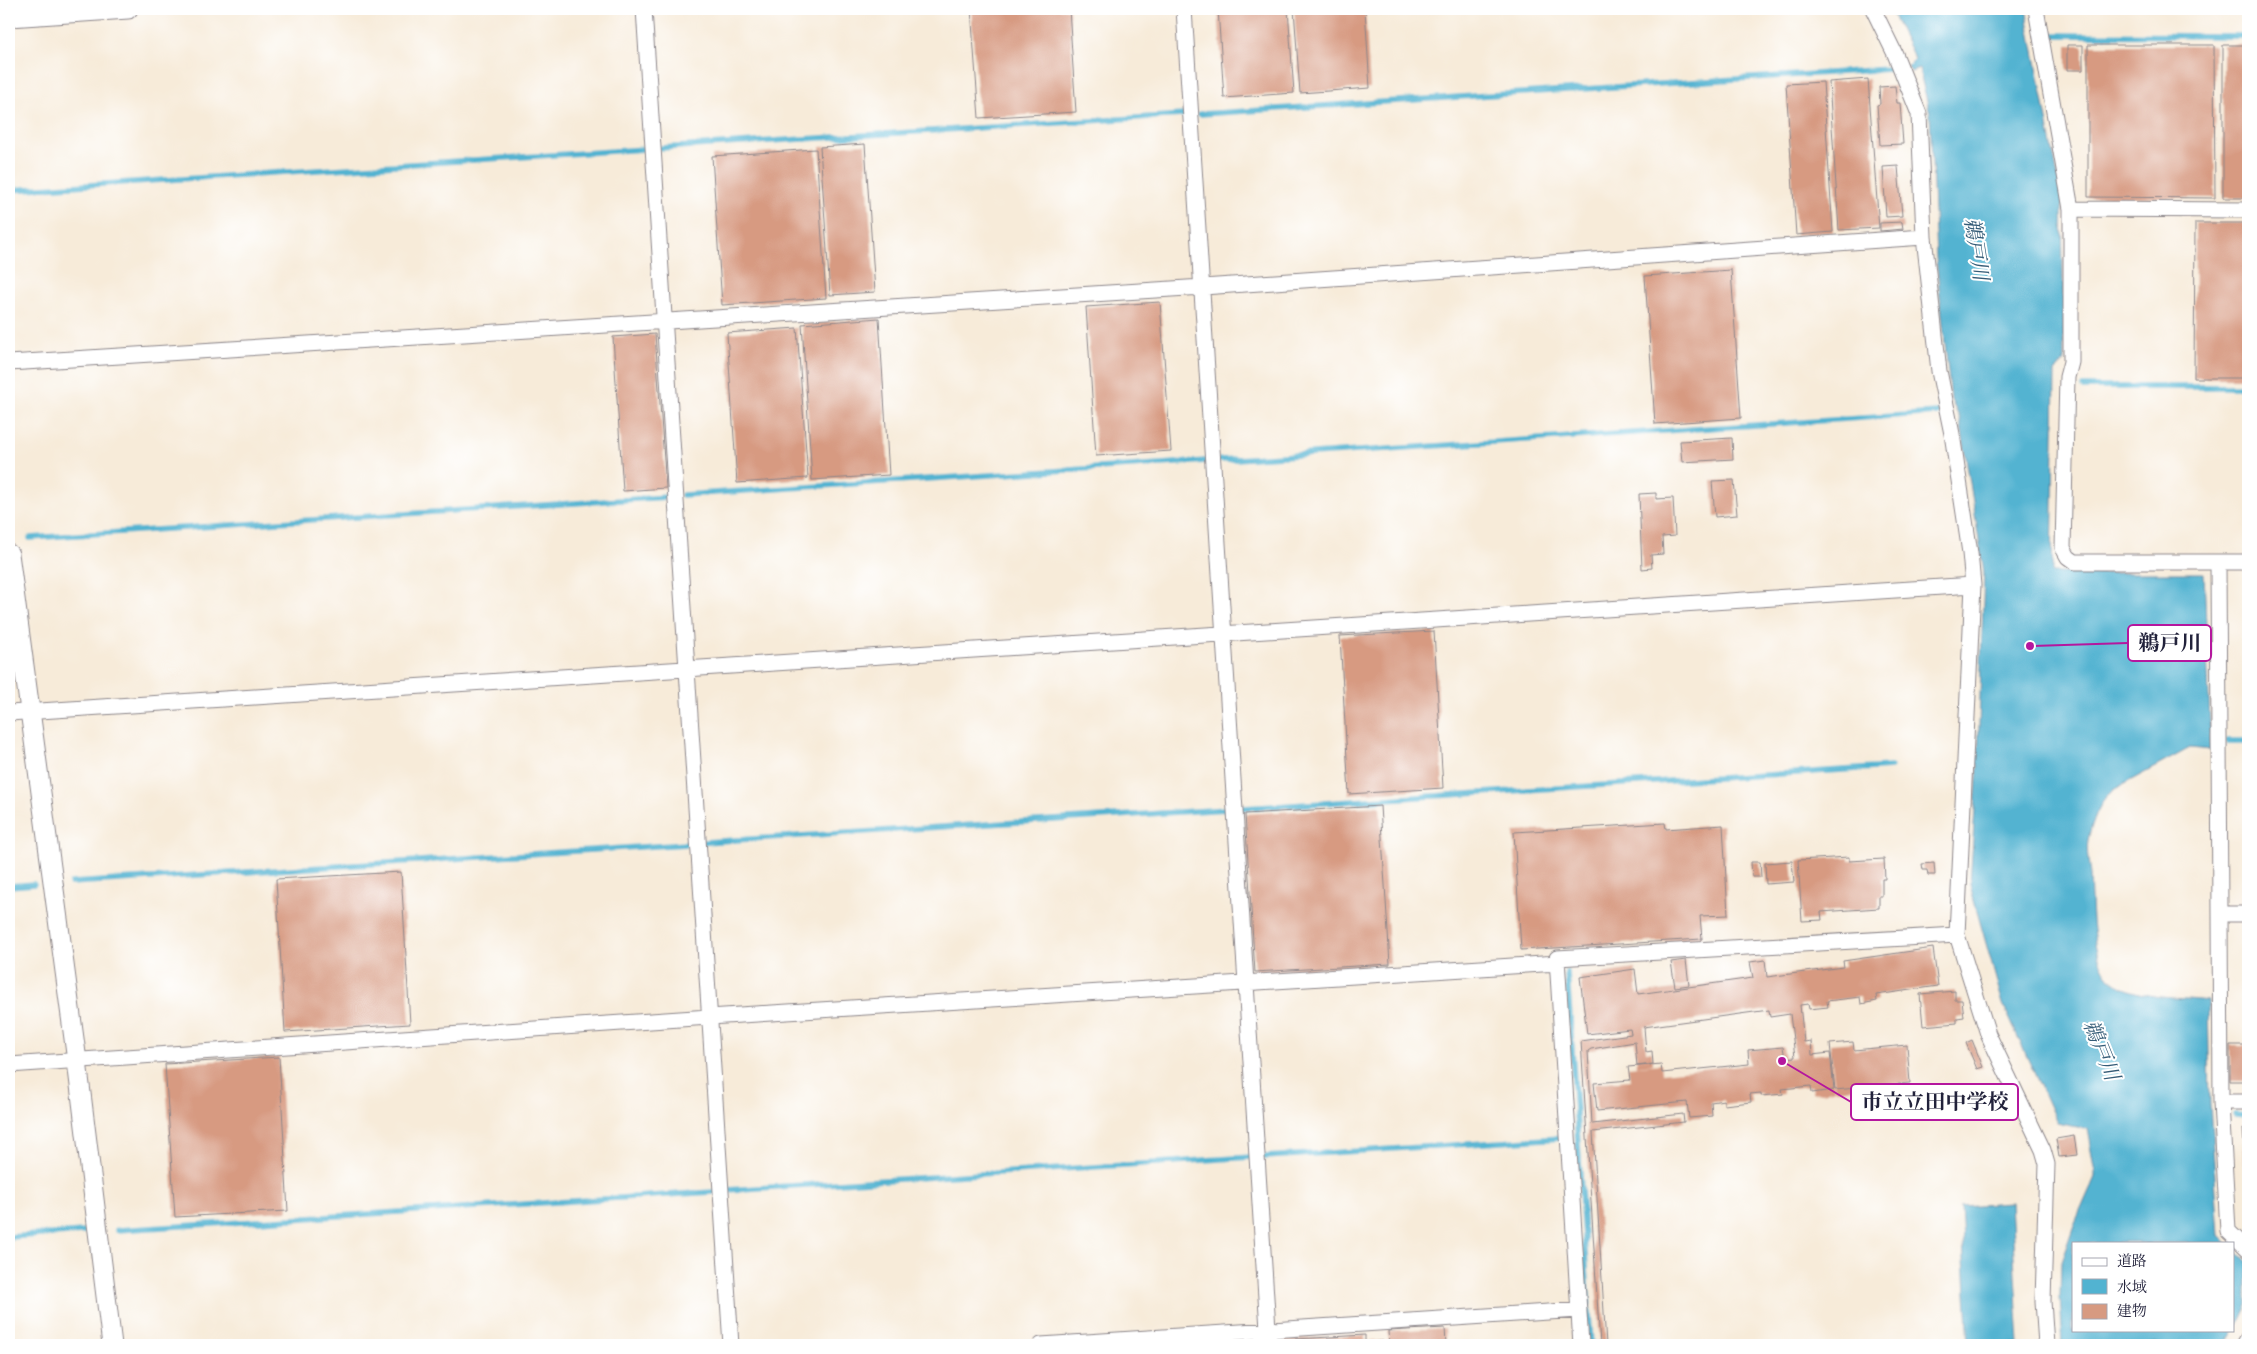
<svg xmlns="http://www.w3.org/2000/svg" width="2257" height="1354" viewBox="0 0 2257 1354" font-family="'Gentium Book Plus','Noto Serif JP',serif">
  <rect width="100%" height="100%" fill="#fff"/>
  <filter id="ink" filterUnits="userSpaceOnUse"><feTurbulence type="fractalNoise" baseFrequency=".02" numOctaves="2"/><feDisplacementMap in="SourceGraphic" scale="10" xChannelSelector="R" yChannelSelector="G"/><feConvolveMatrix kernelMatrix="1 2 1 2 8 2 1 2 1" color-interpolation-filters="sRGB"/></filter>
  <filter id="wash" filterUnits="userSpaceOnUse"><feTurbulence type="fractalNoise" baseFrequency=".0096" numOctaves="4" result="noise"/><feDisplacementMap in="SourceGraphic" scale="20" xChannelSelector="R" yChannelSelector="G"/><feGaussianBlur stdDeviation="1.12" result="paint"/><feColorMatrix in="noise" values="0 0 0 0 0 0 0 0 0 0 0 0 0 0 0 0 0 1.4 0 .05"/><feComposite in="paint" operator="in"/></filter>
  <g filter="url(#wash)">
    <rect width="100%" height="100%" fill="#f7ebd9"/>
    <!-- water -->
    <path fill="#52b3d1" stroke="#3a6a86" d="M1890,9H2026L2062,199L2064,362L2055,372L2052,573H2204L2211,750L2190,748L2113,790C2098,804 2092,822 2088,841C2086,851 2089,864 2090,875C2092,904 2089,955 2110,978C2131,1000 2179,997 2208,1001L2210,1105L2219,1235L2227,1243H2073V1330H2233V1249L2248,1263V1303L2241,1318L2225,1345H2063L2060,1296L2061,1262L2074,1225L2095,1177V1167L2088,1129L2057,1123L2003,1004L1973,897L1970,884L1978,764H1975V759L1978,758L1984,572L1960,419L1951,400L1936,258L1930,113L1919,69L1911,72L1908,66L1915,59Z
      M2011,1203L2019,1345H1969L1961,1206Z"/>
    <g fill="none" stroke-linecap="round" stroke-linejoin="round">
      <!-- stream -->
      <path stroke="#52b3d1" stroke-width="5.5" d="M2049,35L2248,36
        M1200,114L1889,69
        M661,148L1183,115
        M9,190L645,149
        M2083,387H2248
        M1220,460L1938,413
        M683,495L1207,461
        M30,538L668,497
        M2228,741H2248
        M1243,808L1891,767
        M704,842L1227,809
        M71,883L687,844
        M9,886L34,884
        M1567,972L1591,1345
        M2235,1114L2248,1115
        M1265,1157L1562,1138
        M726,1190L1252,1157
        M117,1230L713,1192
        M9,1237L83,1232"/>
    </g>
    <g id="blocks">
      <!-- building -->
      <path fill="#d79a81" d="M971,9H1069L1076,112L979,118Z
        M1218,9H1288L1294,93L1224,98Z
        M1294,9H1365L1370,88L1300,93Z
        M2067,45H2083V70H2067Z
        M2088,45H2214L2215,198L2088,197Z
        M2223,45H2248V198H2223Z
        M1868,79L1879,228L1839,230L1829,82Z
        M1823,82L1833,232L1796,235L1786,84Z
        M1895,86L1897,103H1900L1903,144L1880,145L1877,105L1880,104L1879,87Z
        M865,144L875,292L830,295L820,147Z
        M816,149L826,298L722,305L712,156Z
        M1898,166L1902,216L1886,217L1883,167Z
        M1902,222L1903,229L1880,231V223Z
        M2195,223H2248V378H2194Z
        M1731,270L1741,418L1655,424L1645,276Z
        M1160,302L1171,451L1096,456L1086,307Z
        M879,318L889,475L812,480L802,324Z
        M797,328L808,478L737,483L727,333Z
        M655,334L666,488L623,491L613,337Z
        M1732,438L1733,459L1682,462L1680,441Z
        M1734,480L1737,515L1715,517L1712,481Z
        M1656,493V499L1673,498L1675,536L1662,537L1663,554L1651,555L1652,568L1642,569L1639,494Z
        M1434,631L1443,788L1349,794L1340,636Z
        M1380,806L1390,964L1255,972L1245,814Z
        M1665,823L1666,829L1723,825L1728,915L1700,916L1702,939L1521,950L1514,832Z
        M1849,857V861L1884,859L1885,879H1882V896H1879V908L1821,912L1822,920L1802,921L1798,860Z
        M1792,861L1794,882L1766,884L1765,863Z
        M1751,862H1760L1761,877H1752Z
        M1934,863L1935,875H1928L1927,870H1923L1922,864Z
        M401,872L410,1024L285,1032L276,879Z
        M1933,948L1938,986L1876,995L1877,1001L1861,1004L1860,997L1827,1001L1828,1007L1809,1009L1808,1004L1800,1005L1804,1042L1811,1041L1812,1055L1830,1053L1834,1090L1812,1093L1811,1086L1782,1089L1783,1094L1761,1096V1093L1750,1094L1751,1102L1724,1105V1100L1711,1102L1712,1116L1689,1118L1687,1102L1597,1111L1594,1083L1630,1080L1628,1067L1661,1064L1662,1073L1749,1064L1748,1050L1783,1047L1785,1058L1795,1057L1790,1014L1770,1017L1769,1010L1644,1027L1646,1052L1652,1051L1653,1064L1637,1066L1635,1042L1591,1049L1588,1051L1592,1124L1683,1114L1684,1122L1593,1132L1606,1345H1600L1581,1041L1631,1034L1630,1029L1587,1034L1580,977L1635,969L1638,994L1753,978L1750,962L1765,960L1767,977L1844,967L1843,961Z
        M1686,960L1689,985L1675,987L1671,962Z
        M1955,991V1000H1962L1964,1017L1957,1018V1023L1923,1026L1920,994Z
        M1972,1040L1983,1067L1977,1069L1966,1043Z
        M1853,1042L1854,1050L1907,1045L1910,1083L1835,1090L1830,1044Z
        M2230,1045H2248V1081H2230Z
        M279,1057L288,1211L175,1217L165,1064Z
        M2243,1128H2248V1176H2245Z
        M2074,1136L2077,1155L2059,1157L2056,1139Z
        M1445,1328L1446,1345H1389L1388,1331Z
        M1365,1335V1342L1383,1341V1345H1278V1340Z"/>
    </g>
  </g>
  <g filter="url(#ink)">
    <use href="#blocks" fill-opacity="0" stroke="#8c868a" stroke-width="1"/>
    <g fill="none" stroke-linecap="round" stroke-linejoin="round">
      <defs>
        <path id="minor" d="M644,9L731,1345
          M1184,9L1269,1345
          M1873,9L1895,54L1919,114L1924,237L1939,371L1952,434L1970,553L1973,585L1957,935L1988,1034L2043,1150L2047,1164L2043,1301L2046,1345
          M2036,9L2071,209V362L2067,377L2063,548L2068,557L2075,562H2218L2220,914H2248
          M2071,209L2248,210
          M9,363L1203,287L1924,237
          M2218,562H2248
          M9,713L1973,585
          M2220,914L2221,1102L2228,1231L2248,1250
          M9,1065L709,1017L1558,963
          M2221,1102H2248
          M1041,1345L1579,1310
          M1581,1345L1557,958L1957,935
          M2244,1345L2248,1338"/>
        <path id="tertiary" d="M9,17L128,9
          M9,554L77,1061L112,1345"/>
      </defs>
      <!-- minor casing -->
      <use href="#minor" stroke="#8c868a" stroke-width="17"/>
      <!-- tertiary casing -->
      <use href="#tertiary" stroke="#8c868a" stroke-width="21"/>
      <!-- minor -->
      <use href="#minor" stroke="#fff" stroke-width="15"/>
      <!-- tertiary -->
      <use href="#tertiary" stroke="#fff" stroke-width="19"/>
    </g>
  </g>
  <g text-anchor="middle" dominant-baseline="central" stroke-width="4" stroke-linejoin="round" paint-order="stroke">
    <!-- water labels -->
    <g font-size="21" font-style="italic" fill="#355c77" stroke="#fff">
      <text transform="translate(1977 249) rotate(81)">鵜戸川</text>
      <text transform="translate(2102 1050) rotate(68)">鵜戸川</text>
    </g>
  </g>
  <!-- callouts -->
  <path fill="none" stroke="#b5179e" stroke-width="2" d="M2030 646L2128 643M1782 1061L1851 1102"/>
  <g fill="#b5179e" stroke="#fff" stroke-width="2">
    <circle cx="2030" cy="646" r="5"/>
    <circle cx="1782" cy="1061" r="5"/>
  </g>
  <g fill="#fff" stroke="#b5179e" stroke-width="2">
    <rect x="2128" y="625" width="83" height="36" rx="5"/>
    <rect x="1851" y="1084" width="167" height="36" rx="5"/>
  </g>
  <g font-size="21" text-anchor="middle" font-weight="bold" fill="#22223b">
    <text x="2170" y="650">鵜戸川</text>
    <text x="1935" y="1109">市立立田中学校</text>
  </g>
  <!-- margin -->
  <rect width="2257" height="1354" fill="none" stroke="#fff" stroke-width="30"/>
  <!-- legend -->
  <rect x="2072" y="1242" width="162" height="90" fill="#ffffff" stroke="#a7a7b1"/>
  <rect x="2082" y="1258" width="25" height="8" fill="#ffffff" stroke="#a7a7b1"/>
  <text x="2117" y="1266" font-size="15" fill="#22223b">道路</text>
  <rect x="2082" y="1279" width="25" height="15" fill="#52b3d1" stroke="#a7a7b1"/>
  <text x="2117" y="1292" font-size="15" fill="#22223b">水域</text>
  <rect x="2082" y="1304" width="25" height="15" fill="#d79a81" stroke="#a7a7b1"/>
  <text x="2117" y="1316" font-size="15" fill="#22223b">建物</text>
</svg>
